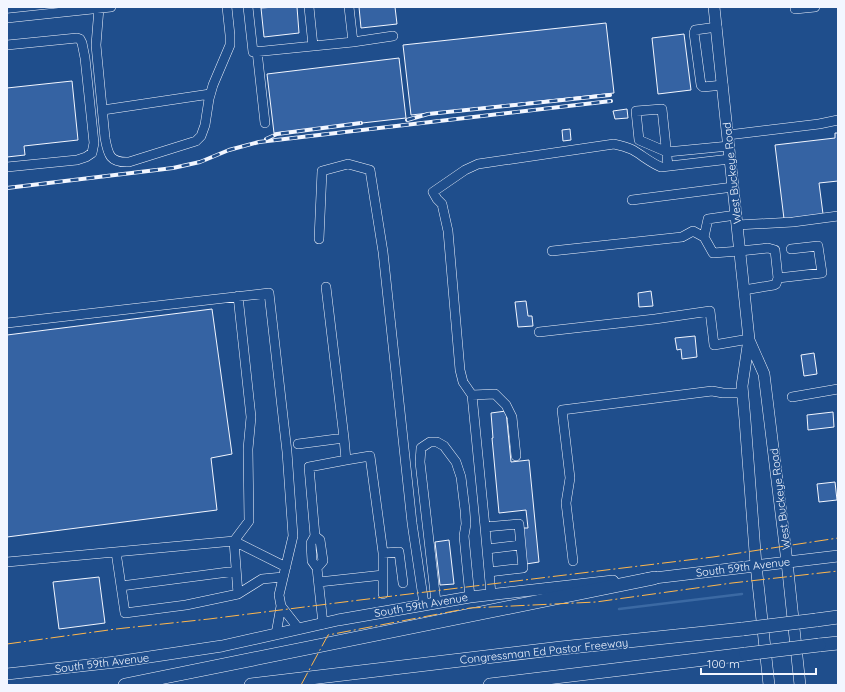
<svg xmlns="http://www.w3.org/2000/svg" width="845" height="692" viewBox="0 0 845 692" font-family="Quicksand,sans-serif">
  <rect width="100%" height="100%" fill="#1f4e8c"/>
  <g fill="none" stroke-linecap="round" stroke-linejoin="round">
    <!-- stream -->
    <path stroke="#3b69a3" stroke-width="2.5" d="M619,609L742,594"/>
  </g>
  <!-- building -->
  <path fill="#3563a3" stroke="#f2f6ff" d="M275,7H297L299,33L264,37L261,8Z
    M359,7H395L397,24L361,28Z
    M606,23L614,93L411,115L403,45Z
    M684,34L691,90L658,94L652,38Z
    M399,58L406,118L274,133L267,74Z
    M72,81L78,140L24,146L25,155L7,157V88Z
    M627,109L628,118L615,119L613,111Z
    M570,129L571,140L563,141L562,130Z
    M835,133H838V181L819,183L823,214L784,219L775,145L835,138Z
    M651,291L653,306L639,307L638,293Z
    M526,301L528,316H532L533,326L518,327L515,302Z
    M212,309L232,454L211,458L217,510L7,537V335Z
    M695,336L697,357L682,359L681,349L677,350L675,338Z
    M814,353L817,374L804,376L801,355Z
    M506,411L511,462L529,460L539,562L526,564L522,528H528L526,510L499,513L492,438H493L491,413Z
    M833,412L834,427L808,430L807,415Z
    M835,482L837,500L819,502L817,484Z
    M449,540L454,584L440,585L435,542Z
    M99,577L105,623L59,629L53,582Z"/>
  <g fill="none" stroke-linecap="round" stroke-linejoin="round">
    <defs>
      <path id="minor" d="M248,7L253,52L353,42L349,7
        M309,7L313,46
        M99,8L96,45L105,138C108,155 110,163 129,162L196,141L201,136L205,125L209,99L213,85L230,45V35L227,7
        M795,9L815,7
        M7,18L111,7
        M717,27L695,30L694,33L701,85L703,87L723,85
        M353,42L393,36
        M7,45L77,38L80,39L82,43L85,58L94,143L92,153L86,157L77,160L7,167
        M257,51L265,123
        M103,110L210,94
        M728,135L819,124L838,120
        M668,166L662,109L636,111L639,140L667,152L729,146
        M632,200L733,187
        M737,225L793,222L838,216
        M704,237L708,219L736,215
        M319,239L322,171L348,164L370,170L383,252L412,523L424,604
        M552,251L682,237L693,231L704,237L713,253L740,251L768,248L775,250L778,278L776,284L774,285L744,290
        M778,278L822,273L818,246L791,249
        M7,323L269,293L287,452L293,536L279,595L281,606L276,634
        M539,332L655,319L710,311L714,345L749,339
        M472,395L463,382L460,370L448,231L442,204L437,199L433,192L465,170L478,164L614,144C621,146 627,147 633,150C643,156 651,163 661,167L730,159
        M792,397L838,389
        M298,444L344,438
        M346,460L370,456L383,553V594
        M485,527L519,524L523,568L489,572
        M315,536L320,540L323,561L317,568
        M487,549L520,545
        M116,552L125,613L186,605L238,594L262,579L283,577
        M383,553L399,552L403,583
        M573,561L566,503L570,478L562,410L712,391L723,393H743
        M7,562L234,541L286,567
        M319,582L383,575
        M121,586L236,571
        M238,594L234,541L249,521L248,449L251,417L238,296
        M491,594L485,527L472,395L495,394L506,405L512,417L516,456
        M436,602L420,462L421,448L430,442H437L444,446L456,462L461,477L465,510L466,524L464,536L470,597
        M281,606L299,629
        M323,624L317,568L312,561L311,543L315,536L309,467L346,460L344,438L326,287"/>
      <path id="major" d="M714,7L749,339L742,386L745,420L756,565L769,685
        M749,340L764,374L787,562L800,685
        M646,579L838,556
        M7,674L116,662L222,646L338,620L470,597L613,581"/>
      <path id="highway" d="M816,620L838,617
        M819,645L838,643
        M125,685L654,578
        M251,685L561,648L743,629
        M490,685L746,654"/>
    </defs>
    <!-- minor casing -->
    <use href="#minor" stroke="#f2f6ff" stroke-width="10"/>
    <!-- major casing -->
    <use href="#major" stroke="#f2f6ff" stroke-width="12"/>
    <!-- highway casing -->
    <use href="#highway" stroke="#f2f6ff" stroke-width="14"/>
    <!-- minor -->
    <use href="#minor" stroke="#1f4e8c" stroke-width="9"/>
    <!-- major -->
    <use href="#major" stroke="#1f4e8c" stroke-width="11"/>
    <!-- highway -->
    <use href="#highway" stroke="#1f4e8c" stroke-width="13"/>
    <defs>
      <path id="rail" d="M407,120L428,114L610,95
        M266,139L277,134L361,123
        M7,188L173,168L200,162L229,150L259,142L611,101"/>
    </defs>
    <!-- rail casing -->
    <use href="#rail" stroke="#f2f6ff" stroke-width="4"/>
    <!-- rail -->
    <use href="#rail" stroke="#1f4e8c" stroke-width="2.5" stroke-dasharray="8" stroke-linecap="butt"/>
    <defs>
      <path id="highway-bridge" d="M743,629L816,620
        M746,654L819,645"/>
    </defs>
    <!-- highway-bridge casing -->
    <use href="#highway-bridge" stroke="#f2f6ff" stroke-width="14" stroke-linecap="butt"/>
    <!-- highway-bridge -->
    <use href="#highway-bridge" stroke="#1f4e8c" stroke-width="13"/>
    <!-- power -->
    <path stroke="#ffb74d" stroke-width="1" stroke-dasharray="14 3 2 3" stroke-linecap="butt" d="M7,644L116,629L209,619L360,600L713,557L838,538
      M301,685L328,635L470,608L596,602L732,583L838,571"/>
  </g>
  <g text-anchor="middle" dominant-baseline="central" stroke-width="3" stroke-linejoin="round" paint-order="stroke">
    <!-- street labels -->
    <g font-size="11" fill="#f2f6ff" stroke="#1f4e8c">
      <text transform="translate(732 173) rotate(-96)">West Buckeye Road</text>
      <text transform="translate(780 499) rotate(-97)">West Buckeye Road</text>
      <text transform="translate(743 567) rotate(-7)">South 59th Avenue</text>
      <text transform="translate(421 605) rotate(-10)">South 59th Avenue</text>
      <text transform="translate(544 651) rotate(-6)">Congressman Ed Pastor Freeway</text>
      <text transform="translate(102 663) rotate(-7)">South 59th Avenue</text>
    </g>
  </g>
  <!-- border -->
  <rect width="845" height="692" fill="none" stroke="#f2f6ff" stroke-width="16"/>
  <!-- scale -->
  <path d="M701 668v6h115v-6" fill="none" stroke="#f2f6ff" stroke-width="2"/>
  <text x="707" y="668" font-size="12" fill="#f2f6ff" stroke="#1f4e8c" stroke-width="3" paint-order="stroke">100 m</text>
</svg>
